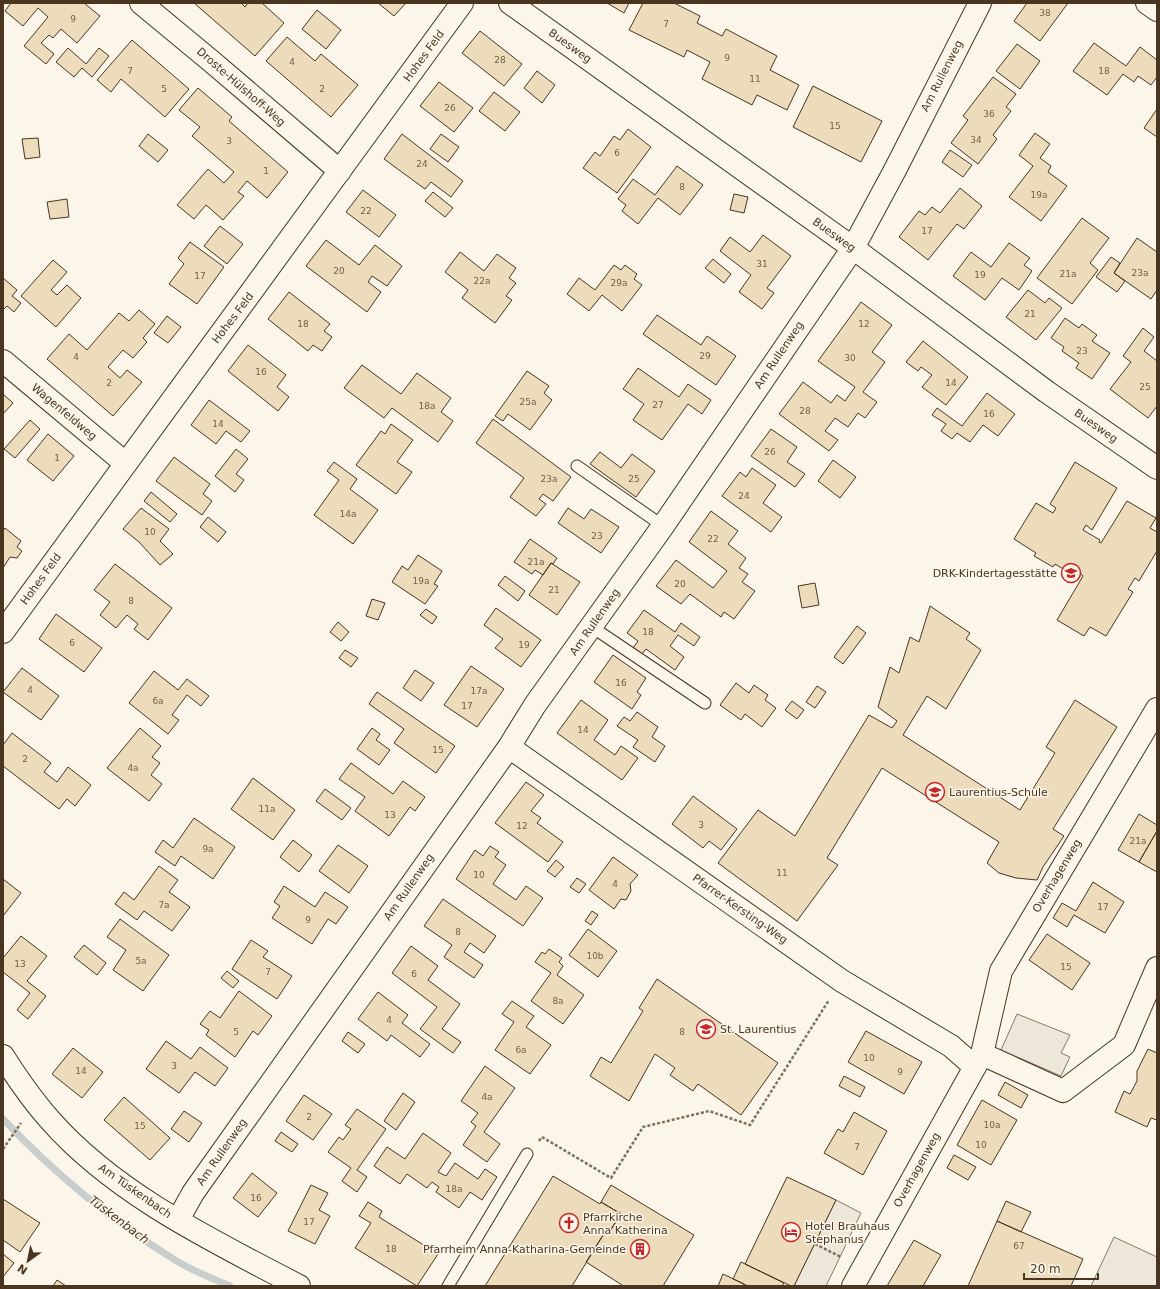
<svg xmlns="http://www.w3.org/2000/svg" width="1160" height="1289" viewBox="0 0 1160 1289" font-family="'DejaVu Sans',sans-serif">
  <rect width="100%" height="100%" fill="#fbf6e9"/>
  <!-- parking -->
  <path fill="#ede7d9" stroke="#887966" d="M1017,1014L1070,1035L1061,1053L1070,1057L1061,1076L1001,1050Z
    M836,1200L861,1213L840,1257L826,1286H794Z
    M1114,1237L1157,1257V1286H1091Z"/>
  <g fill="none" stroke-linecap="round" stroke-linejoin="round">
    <!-- stream -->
    <path stroke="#c9cecd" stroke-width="7" d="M3,1119C54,1173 112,1221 175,1260C192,1271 212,1278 230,1286"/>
  </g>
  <!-- building -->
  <path fill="#ecdcbc" stroke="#4a3520" d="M11,3H84L100,16L77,43L61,29L53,38L49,35L41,43L54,54L46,64L24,46L48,17L38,8L23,26L5,11Z
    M194,3H241L245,7L248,3H262L284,23L255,56Z
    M378,3H406L394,16Z
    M607,3H629L624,13Z
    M643,3H674L700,16L697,23L722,36L726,29L777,56L770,70L799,85L787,110L757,95L752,105L702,79L710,62L687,50L684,57L629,30Z
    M1027,3H1068L1040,41L1014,21Z
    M317,10L341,30L326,49L302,29Z
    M480,31L522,64L504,86L462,53Z
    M287,37L315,61L321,54L358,85L331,117L266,61Z
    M132,40L189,89L165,117L121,79L111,92L97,80Z
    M1094,43L1126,66L1140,47L1157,60V77L1151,85L1138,76L1134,82L1123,74L1107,95L1073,71Z
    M1017,44L1040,61L1020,89L996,71Z
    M68,48L86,64L99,48L109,56L92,77L82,68L74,77L56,62Z
    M537,71L555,85L542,103L524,88Z
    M993,77L1016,94L1006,107L1011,111L993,135L997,139L978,164L951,143L968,120L963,116Z
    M439,82L473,108L454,132L420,106Z
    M813,86L882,121L861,162L793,127Z
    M198,88L232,117L229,121L288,172L267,198L247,181L238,192L244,196L223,220L206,205L194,219L177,205L208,169L224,183L234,172L192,136L200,127L179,110Z
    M494,92L520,112L505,131L479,111Z
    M1157,109V137L1144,128Z
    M628,129L651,147L617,193L583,168L595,152L600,156L614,136L620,140Z
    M1035,133L1050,144L1040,158L1051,166L1048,172L1067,186L1041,221L1009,197L1033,166L1019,155Z
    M148,134L168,150L158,162L139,146Z
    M402,134L463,181L451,197L431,182L425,189L384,159Z
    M441,134L459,147L448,162L430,149Z
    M38,138L40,157L25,159L22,139Z
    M950,150L972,165L963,177L942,162Z
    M677,166L703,185L680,215L658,198L638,224L622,211L626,205L618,199L633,179L655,195Z
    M960,188L982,206L964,229L957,224L928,260L899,237L919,211L925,215L932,207L940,213Z
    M363,190L396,215L379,237L346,212Z
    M433,192L453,208L445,217L425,201Z
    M734,194L748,197L744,213L730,210Z
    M67,199L69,217L50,219L47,202Z
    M1082,218L1109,238L1090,263L1098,270L1072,304L1037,278Z
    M220,226L243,244L227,264L204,246Z
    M763,235L791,256L767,288L774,293L762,309L739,292L751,275L720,251L730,237L750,252Z
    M1137,238L1157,252V290L1151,299L1114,273Z
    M326,240L359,265L375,245L402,266L387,286L372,276L368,282L381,292L367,312L306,266Z
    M190,242L224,267L197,304L169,284L184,264L178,258Z
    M1009,243L1030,258L1024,265L1032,271L1019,290L1002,278L985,300L953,276L971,252L991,267Z
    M460,252L484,271L497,254L516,268L509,278L516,283L506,296L512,300L495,323L462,298L468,290L445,272Z
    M1111,257L1120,263L1114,273L1125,281L1117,292L1096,277Z
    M713,259L731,274L724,283L705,268Z
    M53,260L67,272L51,290L57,295L67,285L81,298L56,327L21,296Z
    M614,265L621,270L625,265L637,274L634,279L642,285L622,311L602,295L589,311L567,294L579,278L595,290Z
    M3,278L17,290L12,296L21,303L14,312L7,306L3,310Z
    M1028,290L1045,303L1049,298L1062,308L1036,340L1006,317Z
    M289,292L330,324L324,331L332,337L322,351L313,345L308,351L268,319Z
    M861,302L892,325L872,352L885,362L863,392L877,402L865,418L858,413L848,427L835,418L825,431L838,440L829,451L779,414L803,382L831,403L837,395L845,401L855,387L818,361Z
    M139,310L155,324L143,338L147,342L133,358L123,350L108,367L120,378L127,370L142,382L113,416L47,359L69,334L87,350L119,313L129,321Z
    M657,315L701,345L707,336L736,356L716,385L643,334Z
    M167,316L181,327L168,343L154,333Z
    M1065,318L1079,328L1082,324L1097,335L1092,341L1110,353L1092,379L1076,368L1079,363L1062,351L1064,347L1051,338Z
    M1143,328L1154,337L1144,351L1157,361V406L1148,418L1110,389L1131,362L1123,356Z
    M923,341L968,377L946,405L922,387L932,375L921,367L918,371L906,362Z
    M248,345L286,375L277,387L289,397L278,411L228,371Z
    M362,365L401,394L417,373L451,398L441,412L453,421L438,442L392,408L384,418L344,388Z
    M638,368L679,397L688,384L711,400L702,414L688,404L662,440L633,420L644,404L623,389Z
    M527,371L549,386L544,393L552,400L530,430L508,414L503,421L495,416Z
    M987,393L1015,414L998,436L983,425L970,442L957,433L952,439L941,431L946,424L932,415L937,408L962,426Z
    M3,394L13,403L3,414Z
    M209,400L250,431L241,442L226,431L216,444L191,425Z
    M493,419L571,477L553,501L543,494L539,499L546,504L536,516L510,497L524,478L476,443Z
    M30,420L40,429L15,458L4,449Z
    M391,424L413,440L397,462L412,472L396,494L356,465L381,431L385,434Z
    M771,429L797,447L787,462L805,474L795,487L751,456Z
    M48,434L74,456L53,481L27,460Z
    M236,449L248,459L236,474L244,480L235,492L215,476Z
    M600,452L621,468L632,454L655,471L636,497L590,464Z
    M174,457L210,484L203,494L212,501L202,515L156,481Z
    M833,460L856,477L840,498L818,481Z
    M334,462L357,479L350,489L378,510L353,544L314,515L339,480L327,471Z
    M1075,462L1117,488L1092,530L1086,525L1083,530L1100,540L1099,542L1101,543L1127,501L1156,518L1150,528L1157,532V551L1139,581L1135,578L1128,589L1133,592L1106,636L1090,627L1084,636L1057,620L1083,576L1080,573L1077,577L1055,564L1053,567L1034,556L1036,553L1014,539L1036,503L1053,513L1056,508L1050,504Z
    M752,468L776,485L763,503L782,517L771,532L722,496L740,472L746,477Z
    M151,492L177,514L170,522L144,501Z
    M141,508L169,529L160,541L173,554L160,565L139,542L123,529Z
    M568,508L584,519L591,509L619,527L601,553L558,523Z
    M711,511L738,531L728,544L746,558L739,568L748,574L742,582L755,591L734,619L724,612L721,617L690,594L681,604L656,586L676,560L713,588L727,571L689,542Z
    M208,517L226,532L218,542L200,527Z
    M5,528L21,541L17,547L22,551L17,558L10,557L3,568V531Z
    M530,539L557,558L553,564L551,563L543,575L535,570L532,574L514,562Z
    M418,555L442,571L434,584L438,586L425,604L392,582L402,566L408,570Z
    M551,563L580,582L557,615L529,595Z
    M115,564L172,608L148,640L134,629L138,624L127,615L116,628L100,615L110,602L94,590Z
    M505,576L525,591L518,601L498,585Z
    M815,583L819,605L802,608L798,586Z
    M372,599L385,603L378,620L366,616Z
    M930,606L970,633L966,639L981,650L946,709L927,696L903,735L1020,810L1055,753L1046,747L1075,700L1117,727L1053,829L1064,836L1043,867L1037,880L1016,878L999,873L987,863L999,842L882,768L827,858L838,865L797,921L718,863L758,810L795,836L869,715L892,728L897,721L878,707L890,667L899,673L910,637L919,642Z
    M496,608L541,640L521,667L495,648L503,639L484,625Z
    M426,609L437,617L432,624L420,615Z
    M644,610L675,632L681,623L700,637L694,646L678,635L670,646L684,657L675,670L646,649L642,654L633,648L638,641L627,633Z
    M56,614L102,648L84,672L39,639Z
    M338,622L349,632L341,641L330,632Z
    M857,626L866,633L843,664L834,657Z
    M345,650L358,658L351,667L339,658Z
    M613,655L646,678L637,692L641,695L632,709L594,682Z
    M471,666L504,689L477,727L444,705Z
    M22,668L59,696L41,720L3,692Z
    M415,670L434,683L421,701L403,688Z
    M154,671L178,690L187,679L209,696L201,706L187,695L172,715L179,720L168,734L129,703Z
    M736,683L749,693L754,685L768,695L765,700L776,708L762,727L745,714L741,720L720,705Z
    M817,686L826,692L815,708L806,702Z
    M377,692L455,746L436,773L394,743L404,729L369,704Z
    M581,700L608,720L594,740L615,755L621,746L638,758L622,780L557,733Z
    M792,701L804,710L797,719L785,710Z
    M637,712L658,727L652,737L665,746L655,762L633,747L638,740L617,726L624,717L630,721Z
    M140,728L161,746L152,757L160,763L151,775L162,784L149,801L107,768Z
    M372,728L380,734L376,740L390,750L379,765L357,749Z
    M12,733L51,763L44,772L57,782L68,767L91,785L75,806L67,799L59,809L3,766V745Z
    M351,763L393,794L403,781L425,797L415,811L410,807L389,836L355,811L365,797L339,779Z
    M253,778L295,810L273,840L231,809Z
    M526,782L544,795L531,811L541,818L537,823L563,842L548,862L495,823Z
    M325,789L351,808L342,820L316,801Z
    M693,796L737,829L721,850L709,841L703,848L672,824Z
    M1139,814L1157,825V831L1139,862L1118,850Z
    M194,818L235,847L213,879L181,856L175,866L155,852L163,840L173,848Z
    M1157,831V872L1139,862Z
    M293,840L312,855L299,872L280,857Z
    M338,845L368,866L349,893L319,871Z
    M490,846L499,852L495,857L506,865L493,884L516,900L526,886L543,898L523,926L456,879L475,850L483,856Z
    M613,857L638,875L630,884L631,891L626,900L621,899L614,909L589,890Z
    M556,860L564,867L555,877L547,871Z
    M159,866L178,880L169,892L190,907L172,931L144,911L137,920L115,904L124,892L134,900Z
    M577,878L586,884L579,893L570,887Z
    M3,879L21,893L3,916Z
    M1093,882L1124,902L1105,933L1074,915L1067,927L1053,918L1062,903L1076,911Z
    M284,886L315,907L325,892L348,907L336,924L328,919L312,944L272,918L280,906L274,902Z
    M443,899L496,936L484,953L470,943L464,952L483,965L474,978L444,957L452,945L424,926Z
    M592,911L598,915L591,925L585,921Z
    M120,919L169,955L143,991L113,970L126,950L107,937Z
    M588,929L617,951L598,977L569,955Z
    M1047,934L1090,963L1072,990L1029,960Z
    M21,936L47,956L27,981L46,996L28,1019L17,1010L30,993L3,972V958Z
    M251,940L268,951L263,957L292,976L277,999L232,969Z
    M84,945L106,963L97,975L74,957Z
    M411,946L438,966L428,980L460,1004L442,1029L461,1042L453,1053L420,1029L437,1007L392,973Z
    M549,949L562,958L559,962L563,966L557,975L584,995L563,1024L531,1001L551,973L535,962L542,952L545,954Z
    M227,971L239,981L233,988L221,978Z
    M657,979L778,1063L741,1115L698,1084L693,1091L670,1075L675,1068L655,1054L629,1101L590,1076L601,1057L611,1063L643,1011L639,1008Z
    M239,991L272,1016L258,1035L253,1031L235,1057L206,1035L209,1030L200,1024L210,1011L220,1018Z
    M378,992L408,1015L402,1023L430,1044L420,1057L391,1035L387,1041L358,1019Z
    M512,1001L534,1016L526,1027L551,1045L530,1074L495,1050L514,1022L502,1014Z
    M866,1031L922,1062L904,1094L848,1062Z
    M348,1032L365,1044L358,1053L342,1041Z
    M166,1041L191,1059L200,1047L228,1068L215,1086L195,1072L179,1093L146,1069Z
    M73,1048L103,1072L82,1098L52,1074Z
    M1148,1049L1157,1053V1120L1151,1118L1147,1127L1115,1112L1124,1091L1130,1094L1137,1081V1071Z
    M485,1066L515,1088L484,1132L500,1144L487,1162L463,1145L476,1126L471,1122L478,1113L461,1101Z
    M844,1076L865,1087L860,1097L839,1086Z
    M1005,1082L1028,1095L1021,1108L998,1095Z
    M403,1093L415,1102L396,1130L384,1121Z
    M304,1095L332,1114L313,1140L286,1121Z
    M124,1097L170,1138L150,1160L104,1120Z
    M982,1100L1017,1120L991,1165L957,1145Z
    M357,1109L386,1129L357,1170L367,1177L357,1192L342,1181L351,1168L328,1152L339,1137L343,1140L351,1129L345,1125Z
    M184,1111L202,1123L189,1142L171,1129Z
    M854,1112L887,1131L863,1175L824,1153L838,1129L843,1132Z
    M281,1132L298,1144L292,1152L275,1141Z
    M423,1133L451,1153L438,1172L446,1176L455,1163L478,1179L485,1169L497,1177L482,1200L470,1192L459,1208L436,1192L439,1187L432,1182L427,1188L407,1174L400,1184L374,1166L387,1147L405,1159Z
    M954,1155L976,1167L968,1180L947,1168Z
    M252,1173L277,1193L258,1217L233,1198Z
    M553,1176L600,1204L601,1202L621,1214L608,1234L605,1232L572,1286H485Z
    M787,1177L836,1200L794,1286H791L745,1264Z
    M311,1185L328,1193L319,1210L330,1216L315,1244L288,1231Z
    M611,1185L694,1235L663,1286H621L622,1285L586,1262L605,1232L608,1234L621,1214L601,1202Z
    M3,1199L40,1223L20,1252L3,1240Z
    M1006,1201L1031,1212L1021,1232L997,1221Z
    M368,1202L382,1211L379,1217L438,1254L417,1286L355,1248L371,1223L359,1216Z
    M997,1221L1083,1259L1071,1286H968Z
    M914,1240L941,1255L923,1286H887Z
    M3,1254L14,1263L3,1277Z
    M741,1262L784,1283L782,1286H748L733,1279Z
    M723,1274L744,1284L743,1286H718Z
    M57,1280L66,1286H53Z"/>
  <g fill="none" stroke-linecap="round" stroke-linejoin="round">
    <defs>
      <path id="service" d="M577,466L663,526
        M592,627L705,703
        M448,1286L527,1154"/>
      <path id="minor" d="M141,3L211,61L340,171
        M510,3L853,248L1047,392L1157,468
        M1147,3L1157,10
        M3,361L125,463
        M3,632C155,422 310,214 462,3
        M509,747L842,981L951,1046L975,1067
        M982,1054L1063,1091L1124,1045L1157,968
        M3,1056C17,1078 32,1100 50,1120C115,1194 213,1241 299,1286
        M178,1220L193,1193L509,747L535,705L663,526L853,248L895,170L980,3
        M853,1286L982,1054L1001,971L1157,709"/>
    </defs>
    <!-- service casing -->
    <use href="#service" stroke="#4a3520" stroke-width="13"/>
    <!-- minor casing -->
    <use href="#minor" stroke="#4a3520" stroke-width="24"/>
    <!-- path -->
    <path stroke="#7f6f5c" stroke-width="2.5" stroke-dasharray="3 2" stroke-linecap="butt" d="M539,1141L542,1137L611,1178L643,1127L709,1111L750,1125L829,1000
      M3,1149L21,1123
      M815,1244L841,1257"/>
    <!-- service -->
    <use href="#service" stroke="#fbf6e9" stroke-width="11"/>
    <!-- minor -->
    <use href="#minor" stroke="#fbf6e9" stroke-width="22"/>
  </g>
  <!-- icons -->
  <defs>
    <symbol id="school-ring" viewBox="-11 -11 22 22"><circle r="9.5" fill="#fbf6e9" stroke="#c62828" stroke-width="1.5"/><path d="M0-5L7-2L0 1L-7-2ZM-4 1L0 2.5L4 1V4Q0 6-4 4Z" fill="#c62828"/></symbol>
    <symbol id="church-ring" viewBox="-11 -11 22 22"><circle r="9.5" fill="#fbf6e9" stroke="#c62828" stroke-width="1.5"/><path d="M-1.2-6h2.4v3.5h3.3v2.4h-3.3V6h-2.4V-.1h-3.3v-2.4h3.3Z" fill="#c62828"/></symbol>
    <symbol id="hotel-ring" viewBox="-11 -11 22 22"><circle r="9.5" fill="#fbf6e9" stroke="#c62828" stroke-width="1.5"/><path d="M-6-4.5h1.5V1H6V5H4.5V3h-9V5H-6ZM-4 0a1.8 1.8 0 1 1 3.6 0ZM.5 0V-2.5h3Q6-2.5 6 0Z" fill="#c62828"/></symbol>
    <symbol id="building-ring" viewBox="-11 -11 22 22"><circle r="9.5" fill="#fbf6e9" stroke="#c62828" stroke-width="1.5"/><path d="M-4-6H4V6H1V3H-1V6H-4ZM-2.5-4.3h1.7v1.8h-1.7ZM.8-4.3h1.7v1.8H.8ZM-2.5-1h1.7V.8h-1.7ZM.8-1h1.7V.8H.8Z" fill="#c62828"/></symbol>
  </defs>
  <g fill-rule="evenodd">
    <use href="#school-ring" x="1060" y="562" width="22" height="22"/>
    <use href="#school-ring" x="924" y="781" width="22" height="22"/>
    <use href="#school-ring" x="695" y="1018" width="22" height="22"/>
    <use href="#church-ring" x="558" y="1212" width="22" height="22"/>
    <use href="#hotel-ring" x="780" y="1221" width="22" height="22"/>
    <use href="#building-ring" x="629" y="1238" width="22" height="22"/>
  </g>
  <g text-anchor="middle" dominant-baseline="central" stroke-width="3" stroke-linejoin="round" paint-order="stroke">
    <!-- number labels -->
    <g font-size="9" fill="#725f47">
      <text x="1045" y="13">38</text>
      <text x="73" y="19">9</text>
      <text x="666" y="24">7</text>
      <text x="727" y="58">9</text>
      <text x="500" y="60">28</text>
      <text x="292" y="62">4</text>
      <text x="130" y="71">7</text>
      <text x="1104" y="71">18</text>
      <text x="755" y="79">11</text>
      <text x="164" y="89">5</text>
      <text x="322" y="89">2</text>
      <text x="450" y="108">26</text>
      <text x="989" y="114">36</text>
      <text x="835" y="126">15</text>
      <text x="976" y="140">34</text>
      <text x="229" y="141">3</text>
      <text x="617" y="153">6</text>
      <text x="422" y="164">24</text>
      <text x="266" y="171">1</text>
      <text x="682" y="187">8</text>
      <text x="1039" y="195">19a</text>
      <text x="366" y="211">22</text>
      <text x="927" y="231">17</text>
      <text x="762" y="264">31</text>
      <text x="339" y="271">20</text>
      <text x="1140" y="273">23a</text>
      <text x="1068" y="274">21a</text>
      <text x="980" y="275">19</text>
      <text x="200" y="276">17</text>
      <text x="482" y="281">22a</text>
      <text x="619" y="283">29a</text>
      <text x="1030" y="314">21</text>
      <text x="303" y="324">18</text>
      <text x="864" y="324">12</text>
      <text x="1082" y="351">23</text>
      <text x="705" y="356">29</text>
      <text x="76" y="357">4</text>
      <text x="850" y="358">30</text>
      <text x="261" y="372">16</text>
      <text x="109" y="383">2</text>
      <text x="951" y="383">14</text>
      <text x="1145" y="387">25</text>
      <text x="528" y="402">25a</text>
      <text x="658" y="405">27</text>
      <text x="427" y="406">18a</text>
      <text x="805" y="411">28</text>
      <text x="989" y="414">16</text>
      <text x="218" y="424">14</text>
      <text x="770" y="452">26</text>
      <text x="57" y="458">1</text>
      <text x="549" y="479">23a</text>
      <text x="634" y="479">25</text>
      <text x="744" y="496">24</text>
      <text x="348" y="514">14a</text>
      <text x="150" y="532">10</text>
      <text x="597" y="536">23</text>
      <text x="713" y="539">22</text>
      <text x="536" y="562">21a</text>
      <text x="421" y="581">19a</text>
      <text x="680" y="584">20</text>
      <text x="554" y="590">21</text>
      <text x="131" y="601">8</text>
      <text x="648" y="632">18</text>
      <text x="72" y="643">6</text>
      <text x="524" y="645">19</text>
      <text x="621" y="683">16</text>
      <text x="30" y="690">4</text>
      <text x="479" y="691">17a</text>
      <text x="158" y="701">6a</text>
      <text x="467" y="706">17</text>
      <text x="583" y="730">14</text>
      <text x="438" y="750">15</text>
      <text x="25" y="759">2</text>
      <text x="133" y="768">4a</text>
      <text x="267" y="809">11a</text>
      <text x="390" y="815">13</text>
      <text x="701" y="825">3</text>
      <text x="522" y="826">12</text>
      <text x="1138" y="841">21a</text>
      <text x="208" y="849">9a</text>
      <text x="782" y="873">11</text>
      <text x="479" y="875">10</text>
      <text x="615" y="884">4</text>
      <text x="164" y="905">7a</text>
      <text x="1103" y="907">17</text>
      <text x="308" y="920">9</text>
      <text x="458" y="932">8</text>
      <text x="595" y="956">10b</text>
      <text x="141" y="961">5a</text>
      <text x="20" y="964">13</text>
      <text x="1066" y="967">15</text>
      <text x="268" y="972">7</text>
      <text x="414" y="974">6</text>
      <text x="558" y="1001">8a</text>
      <text x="389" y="1020">4</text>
      <text x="236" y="1032">5</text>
      <text x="682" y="1032">8</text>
      <text x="521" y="1050">6a</text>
      <text x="869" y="1058">10</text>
      <text x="174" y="1066">3</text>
      <text x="81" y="1071">14</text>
      <text x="900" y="1072">9</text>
      <text x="487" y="1097">4a</text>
      <text x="309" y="1117">2</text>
      <text x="992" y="1125">10a</text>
      <text x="140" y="1126">15</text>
      <text x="981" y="1145">10</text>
      <text x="857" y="1147">7</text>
      <text x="454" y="1189">18a</text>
      <text x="256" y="1198">16</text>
      <text x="309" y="1222">17</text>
      <text x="1019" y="1246">67</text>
      <text x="391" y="1249">18</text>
    </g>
    <!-- street labels -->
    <g font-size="11" fill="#4a3520" stroke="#fbf6e9">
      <text transform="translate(570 46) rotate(36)">Buesweg</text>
      <text transform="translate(424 56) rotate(-54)">Hohes Feld</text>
      <text transform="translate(942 76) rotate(-63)">Am Rullenweg</text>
      <text transform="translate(241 87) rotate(41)">Droste-Hülshoff-Weg</text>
      <text transform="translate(834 235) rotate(36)">Buesweg</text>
      <text transform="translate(233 318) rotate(-53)">Hohes Feld</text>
      <text transform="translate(779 355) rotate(-56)">Am Rullenweg</text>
      <text transform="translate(64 412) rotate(40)">Wagenfeldweg</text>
      <text transform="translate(1096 426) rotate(35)">Buesweg</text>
      <text transform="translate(41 579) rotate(-54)">Hohes Feld</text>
      <text transform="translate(595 622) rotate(-55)">Am Rullenweg</text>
      <text transform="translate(1057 876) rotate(-59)">Overhagenweg</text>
      <text transform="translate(409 887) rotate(-55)">Am Rullenweg</text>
      <text transform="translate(740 909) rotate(35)">Pfarrer-Kersting-Weg</text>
      <text transform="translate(222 1152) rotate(-55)">Am Rullenweg</text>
      <text transform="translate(917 1170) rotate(-61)">Overhagenweg</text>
      <text transform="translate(135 1191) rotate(35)">Am Tüskenbach</text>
    </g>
    <!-- poi labels -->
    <g font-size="11" fill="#4a3520" stroke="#fbf6e9" text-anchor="start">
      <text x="1057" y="573" text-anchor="end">DRK-Kindertagesstätte</text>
      <text x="949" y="792">Laurentius-Schule</text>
      <text x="720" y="1029">St. Laurentius</text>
      <text x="583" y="1217">Pfarrkirche<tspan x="583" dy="13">Anna Katherina</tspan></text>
      <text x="805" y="1226">Hotel Brauhaus<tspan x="805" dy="13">Stephanus</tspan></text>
      <text x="626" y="1249" text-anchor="end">Pfarrheim Anna-Katharina-Gemeinde</text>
    </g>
    <!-- water labels -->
    <g font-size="12" font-style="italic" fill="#4a3520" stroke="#fbf6e9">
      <text transform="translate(119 1220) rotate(37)">Tüskenbach</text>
    </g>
  </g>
  <!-- border -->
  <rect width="1160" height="1289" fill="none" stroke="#4a3520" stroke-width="8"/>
  <!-- north arrow -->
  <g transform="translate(28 1261) rotate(213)" stroke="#fbf6e9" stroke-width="3" paint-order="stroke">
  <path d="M0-3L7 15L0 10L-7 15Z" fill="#4a3520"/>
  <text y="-6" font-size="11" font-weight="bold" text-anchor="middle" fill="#4a3520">N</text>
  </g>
  <!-- scale -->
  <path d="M1024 1273v6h74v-6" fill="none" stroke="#4a3520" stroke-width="2"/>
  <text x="1030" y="1273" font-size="12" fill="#4a3520" stroke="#fbf6e9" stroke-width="3" paint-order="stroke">20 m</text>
</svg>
